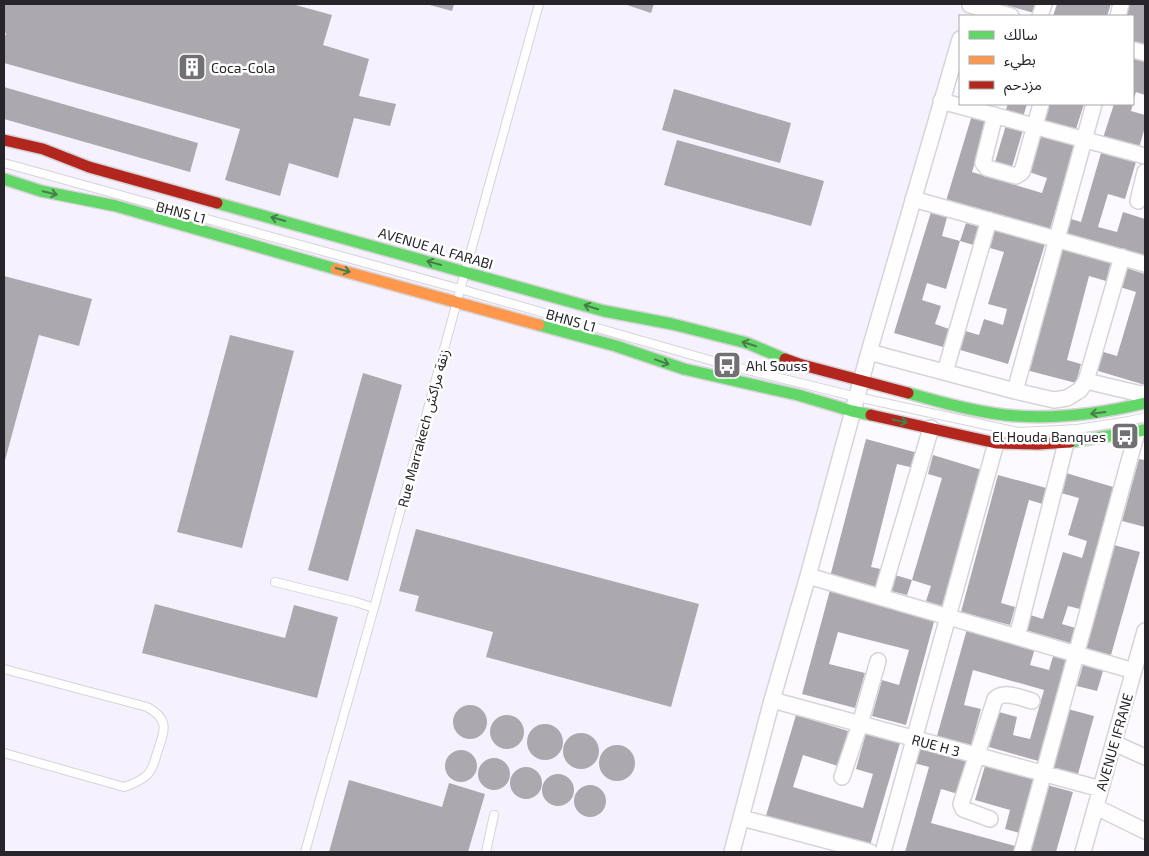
<svg xmlns="http://www.w3.org/2000/svg" width="1149" height="856" viewBox="0 0 1149 856" font-family="'Exo 2','Noto Sans Arabic',sans-serif">
  <rect width="100%" height="100%" fill="#fcfafe"/>
  <!-- built -->
  <path fill="#f5f1ff" d="M4,4H970L966,16H960V36L728,852H4Z"/>
  <!-- building -->
  <path fill="#aba9ad" d="M4,4H292L332,15L323,45L369,59L359,96L396,104L390,126L354,118L338,178L289,163L280,196L225,180L240,129L4,63V40L6,33L4,32Z
    M426,4H454L452,11Z
    M624,4H654L651,13Z
    M1002,4H1041L1038,14Z
    M1057,4L1073,5V4H1111L1107,16H1053Z
    M1127,4H1145V46L1133,42V16H1123Z
    M1133,53L1145,57V95L1136,92L1133,102Z
    M4,87L198,143L190,172L4,119Z
    M674,89L791,123L780,163L662,130Z
    M1008,104H1027L1023,117L1005,112Z
    M1045,104H1084L1075,132L1040,122Z
    M1114,104H1133L1131,111L1145,115V127L1139,148L1103,138Z
    M972,115L988,120L972,172L1042,193L1047,178L1029,172L1040,135L1075,146L1049,232L946,201Z
    M1006,125L1023,130L1012,167L995,162Z
    M677,140L824,181L811,226L664,185Z
    M1101,153L1136,162L1125,199L1108,194L1098,227L1117,232L1123,212L1145,219V259L1063,235L1068,218L1081,222Z
    M931,212L947,217L942,236L960,241L966,223L983,228L977,246L960,241L946,289L927,283L922,300L941,306L935,324L949,329L943,347L894,333Z
    M995,229L1045,244L1008,364L957,349L962,330L979,335L984,319L1003,325L1007,309L988,304L1004,252L990,248Z
    M1059,248L1111,262L1106,281L1089,276L1067,360L1081,364L1076,383L1026,370Z
    M1126,268L1145,274V385L1095,370L1100,351L1117,356L1136,292L1120,287Z
    M4,276L92,299L79,346L39,335L4,464Z
    M230,335L294,351L242,548L177,532Z
    M363,373L402,385L348,581L308,570Z
    M866,439L918,453L914,468L897,464L871,567L885,570L880,589L830,577Z
    M933,455L982,470L942,606L926,601L931,586L912,580L907,595L891,591L895,575L912,580L942,478L928,474Z
    M1139,459L1145,460V527L1122,521Z
    M1066,473L1120,489L1084,610L1068,606L1062,624L1079,629L1074,644L1022,629L1027,614L1043,619L1063,552L1082,558L1087,541L1068,535L1079,498L1061,493Z
    M998,475L1050,489L1046,505L1029,500L1001,603L1015,607L1010,625L961,612Z
    M416,529L699,604L671,707L486,657L493,632L415,611L419,596L399,591Z
    M1114,545L1140,552L1111,655L1086,648Z
    M830,590L935,618L906,725L872,716L882,680L899,685L909,650L838,632L829,664L865,673L855,708L802,694Z
    M155,604L285,638L294,605L338,617L317,698L142,653Z
    M967,629L1035,648L1030,665L1049,670L1054,653L1072,658L1042,762L989,747L999,712L1017,717L1013,735L1030,739L1044,690L973,670L964,705L981,709L971,745L937,736Z
    M1083,665L1103,671L1097,691L1077,686Z
    M453 722a17 17 0 1 1 34 0a17 17 0 1 1-34 0Z
    M1068,709L1094,716L1078,774L1052,767Z
    M490 732a17 17 0 1 1 34 0a17 17 0 1 1-34 0Z
    M796,715L848,731L838,766L803,755L793,787L863,808L873,774L856,769L866,733L900,743L869,849L765,819Z
    M527 742a18 18 0 1 1 36 0a18 18 0 1 1-36 0Z
    M563 751a18 18 0 1 1 36 0a18 18 0 1 1-36 0Z
    M915,744L968,758L958,794L941,789L931,823L1019,847L1017,852H905L929,767L910,762Z
    M599 763a18 18 0 1 1 36 0a18 18 0 1 1-36 0Z
    M445 766a16 16 0 1 1 32 0a16 16 0 1 1-32 0Z
    M478 774a16 16 0 1 1 32 0a16 16 0 1 1-32 0Z
    M985,766L1038,780L1023,834L1005,829L1010,810L975,800Z
    M510 783a16 16 0 1 1 32 0a16 16 0 1 1-32 0Z
    M542 790a16 16 0 1 1 32 0a16 16 0 1 1-32 0Z
    M349,780L442,807L449,783L485,794L468,852H329Z
    M1047,785L1073,792L1056,852H1028Z
    M574 801a16 16 0 1 1 32 0a16 16 0 1 1-32 0Z"/>
  <g fill="none" stroke-linecap="round" stroke-linejoin="round">
    <defs>
      <path id="lane" d="M4,163L460,289L727,365L857,397L1019,432L1077,429L1129,421L1145,417
        M459,294L539,4
        M275,582L356,602L374,608
        M4,669L147,707C171,720 164,732 157,753C155,761 153,768 148,774C141,781 133,784 124,787L4,753
        M305,852L374,608L456,305
        M486,852L494,815"/>
      <path id="street" d="M970,5L1011,16
        M1040,16L1044,4
        M1118,16L1121,4
        M1133,50L1145,53
        M941,101L1145,156
        M995,115L983,163L987,168L1016,176L1022,172L1041,104
        M913,199L1145,264
        M1138,201L1145,172
        M1122,257L1086,381L1141,394L1145,393
        M869,352L1015,391L1054,400L1067,398L1080,390L1086,381
        M945,372L989,220
        M1015,391L1094,104
        M808,576L1134,671
        M881,597L931,428
        M1017,637L1066,443
        M772,700L1101,789
        M1114,743L1145,757
        M842,777L860,724L878,661
        M1096,807L1145,831
        M742,818L870,852
        M990,819L963,809L961,804L995,699C1005,690 1020,698 1032,701
        M732,852L772,700L808,576L869,352L960,39
        M883,852L996,443
        M1022,852L1137,432
        M1083,852L1145,631"/>
      <path id="fast" d="M4,179L41,191L116,206L336,269
        M217,203L604,311L672,324L747,343L785,359
        M539,325L616,346L684,369L798,395L852,411L871,415
        M908,393C940,402 972,411 1005,415C1052,420 1099,414 1145,403
        M1070,442L1145,430"/>
      <path id="slow" d="M336,269L539,325"/>
      <path id="jam" d="M4,140L43,149L89,167L217,203
        M785,359L799,364L908,393
        M871,415L996,443L1038,444L1070,442"/>
    </defs>
    <!-- lane casing -->
    <use href="#lane" stroke="#d6d4d8" stroke-width="10"/>
    <!-- street casing -->
    <use href="#street" stroke="#d6d4d8" stroke-width="18"/>
    <!-- fast casing -->
    <use href="#fast" stroke="#d6d4d8" stroke-width="14"/>
    <!-- slow casing -->
    <use href="#slow" stroke="#d6d4d8" stroke-width="14"/>
    <!-- jam casing -->
    <use href="#jam" stroke="#d6d4d8" stroke-width="14"/>
    <!-- lane -->
    <use href="#lane" stroke="#fffeff" stroke-width="8"/>
    <!-- street -->
    <use href="#street" stroke="#fffeff" stroke-width="15"/>
    <!-- fast -->
    <use href="#fast" stroke="#63d668" stroke-width="11"/>
    <!-- slow -->
    <use href="#slow" stroke="#ff974d" stroke-width="11"/>
    <!-- jam -->
    <use href="#jam" stroke="#b3261e" stroke-width="11"/>
  </g>
  <!-- one-way arrows -->
  <defs><path id="oneway-shaft" d="M-6 0H5M1.5-3L5.5 0L1.5 3" fill="none" stroke-width="1.6" stroke-linecap="round" stroke-linejoin="round" transform="scale(1.25)"/></defs>
  <g stroke="#457e49">
    <use href="#oneway-shaft" transform="translate(50 193) rotate(13)"/>
    <use href="#oneway-shaft" transform="translate(278 219) rotate(-164)"/>
    <use href="#oneway-shaft" transform="translate(434 263) rotate(-164)"/>
    <use href="#oneway-shaft" transform="translate(343 270) rotate(16)"/>
    <use href="#oneway-shaft" transform="translate(591 307) rotate(-163)"/>
    <use href="#oneway-shaft" transform="translate(749 344) rotate(-162)"/>
    <use href="#oneway-shaft" transform="translate(662 362) rotate(20)"/>
    <use href="#oneway-shaft" transform="translate(1098 413) rotate(173)"/>
    <use href="#oneway-shaft" transform="translate(900 421) rotate(12)"/>
  </g>
  <!-- icons -->
  <defs>
    <symbol id="building-square" viewBox="-11 -11 22 22"><rect x="-9" y="-9" width="18" height="18" rx="4" fill="#727074" stroke="#fff"/><path d="M-4-6H4V6H1V3H-1V6H-4ZM-2.5-4.3h1.7v1.8h-1.7ZM.8-4.3h1.7v1.8H.8ZM-2.5-1h1.7V.8h-1.7ZM.8-1h1.7V.8H.8Z" fill="#fff"/></symbol>
    <symbol id="bus-square" viewBox="-11 -11 22 22"><rect x="-9" y="-9" width="18" height="18" rx="4" fill="#727074" stroke="#fff"/><path d="M-5-6H5V4H4V6H2V4H-2V6H-4V4H-5ZM-3.5-4V0h7V-4ZM-3.5 1.2v1.5H-2V1.2ZM2 1.2v1.5H3.5V1.2Z" fill="#fff"/></symbol>
  </defs>
  <g fill-rule="evenodd">
    <use href="#building-square" x="176" y="51" width="32" height="32"/>
    <use href="#bus-square" x="711" y="349" width="32" height="32"/>
    <use href="#bus-square" x="1109" y="420" width="32" height="32"/>
  </g>
  <g text-anchor="middle" dominant-baseline="central" stroke-width="5" stroke-linejoin="round" paint-order="stroke">
    <!-- poi labels -->
    <g font-size="14" fill="#27252a" stroke="#fff" text-anchor="start">
      <text x="211" y="67">Coca-Cola</text>
      <text x="746" y="365">Ahl Souss</text>
      <text x="1106" y="436" text-anchor="end">El Houda Banques</text>
    </g>
    <!-- street labels -->
    <g font-size="14" fill="#27252a" stroke="#fff">
      <text transform="translate(181 212) rotate(15)">BHNS L1</text>
      <text transform="translate(436 248) rotate(16)">AVENUE AL FARABI</text>
      <text transform="translate(571 320) rotate(16)">BHNS L1</text>
      <text transform="translate(423 428) rotate(-75)">Rue Marrakech زنقة مراكش</text>
      <text transform="translate(1114 742) rotate(-74)">AVENUE IFRANE</text>
      <text transform="translate(936 745) rotate(15)">RUE H 3</text>
    </g>
  </g>
  <!-- border -->
  <rect width="1149" height="856" fill="none" stroke="#27252a" stroke-width="10"/>
  <!-- legend -->
  <rect x="959" y="15" width="175" height="90" fill="#ffffff" stroke="#a9a8aa"/>
  <rect x="969" y="31" width="25" height="8" fill="#63d668" stroke="#a9a8aa"/>
  <text x="1004" y="40" font-size="15" fill="#27252a">سالك</text>
  <rect x="969" y="56" width="25" height="8" fill="#ff974d" stroke="#a9a8aa"/>
  <text x="1004" y="65" font-size="15" fill="#27252a">بطيء</text>
  <rect x="969" y="81" width="25" height="8" fill="#b3261e" stroke="#a9a8aa"/>
  <text x="1004" y="90" font-size="15" fill="#27252a">مزدحم</text>
</svg>
